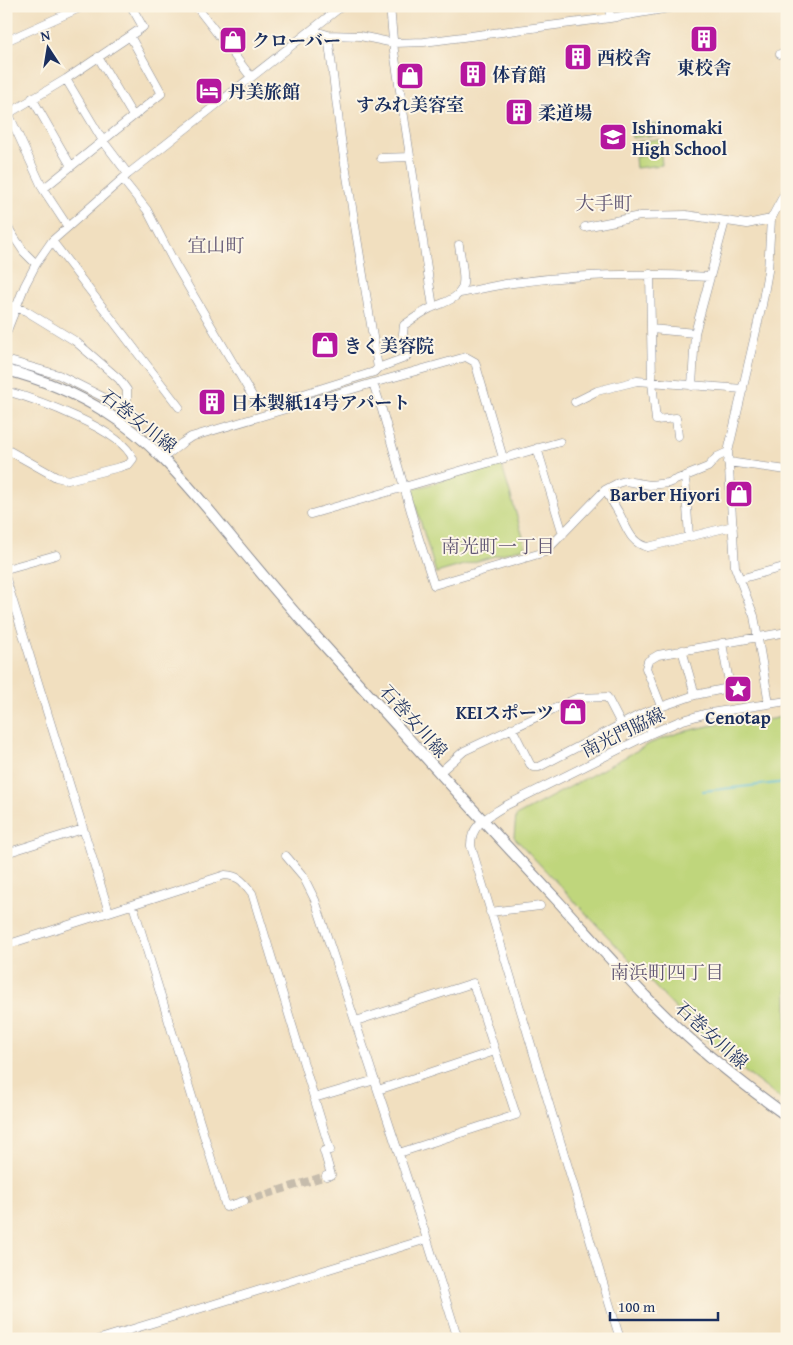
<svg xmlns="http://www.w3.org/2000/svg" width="793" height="1345" viewBox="0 0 793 1345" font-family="'Gentium Book Plus','Noto Serif JP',serif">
  <rect width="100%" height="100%" fill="#fcf5e5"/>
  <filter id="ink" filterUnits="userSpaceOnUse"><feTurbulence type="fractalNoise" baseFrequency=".02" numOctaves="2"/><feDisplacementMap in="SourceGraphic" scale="10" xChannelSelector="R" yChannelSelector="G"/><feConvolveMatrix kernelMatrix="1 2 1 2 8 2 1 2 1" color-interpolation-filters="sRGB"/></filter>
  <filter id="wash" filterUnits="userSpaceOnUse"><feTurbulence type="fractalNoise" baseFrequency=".0096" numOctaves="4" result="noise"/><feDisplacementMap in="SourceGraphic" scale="20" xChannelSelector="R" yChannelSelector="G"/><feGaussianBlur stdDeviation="1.12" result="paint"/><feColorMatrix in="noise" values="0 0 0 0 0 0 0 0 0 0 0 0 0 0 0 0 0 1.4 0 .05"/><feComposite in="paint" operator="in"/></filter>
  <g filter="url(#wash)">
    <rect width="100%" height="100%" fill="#f1dfbf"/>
    <!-- park -->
    <path fill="#bfd67b" stroke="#6d826c" d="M657,124L658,135L632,138L631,127Z
      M659,139L660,150L634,153L633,142Z
      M661,154L662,165L636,168L635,157Z
      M501,463L526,547L436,573L411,490Z
      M787,713V1104L736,1065L691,1025L514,837L516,816L651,743L678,733L748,717C760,721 777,721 787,713Z"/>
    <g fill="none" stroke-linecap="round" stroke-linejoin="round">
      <!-- stream -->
      <path stroke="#58bcd7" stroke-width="2" d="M703,791L787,782"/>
    </g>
  </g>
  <g filter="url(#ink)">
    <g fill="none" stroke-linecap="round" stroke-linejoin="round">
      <!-- minor-tunnel -->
      <path stroke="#c6bcac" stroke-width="8" stroke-dasharray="8 4" stroke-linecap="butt" d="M244,1201L326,1176"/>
      <defs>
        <path id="minor" d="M196,6L251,77
          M390,6L394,51L433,307
          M609,6L610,18
          M312,30L328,35L360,36L394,43L424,42L610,18L681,6
          M328,35L341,139L378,368
          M130,36L143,27L131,6
          M6,41L84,6
          M780,54L787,55
          M98,57L133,116
          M66,79L103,141L128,174
          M32,98L71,166
          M381,158L410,157
          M123,180L147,210L175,264L254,399L261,403L278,402L374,372L378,368L405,358L408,355L403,334L404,325C413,319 421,313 431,308C442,303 461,299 463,284C465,273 460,256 459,245
          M43,189L161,94V92L130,36L66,79L11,112L10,117L43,189L68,227
          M6,225L24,252L36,264
          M585,227L640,216L686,215L747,224L771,219
          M52,241L179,407
          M650,274L652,382L656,420L676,418L678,436
          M460,293C478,290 495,285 513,283C578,274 644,273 710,277
          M6,304L26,311L75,341L119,379L127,390V400L122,403L117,404L59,375L6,360
          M651,329L695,333
          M6,333L25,285L36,264L52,241L128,174L342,6
          M692,386L695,333L725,221
          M6,391C35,399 123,430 133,459L129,464L120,467L68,480L56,477L6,449
          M575,402L597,391L637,381L743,389
          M537,448L563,534
          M163,458L182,443L191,437L373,383
          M503,458L475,362L466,357L373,383L382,410L418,536L434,585L545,552L605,490L618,483L625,481L650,485L668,483L708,467L717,457L728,452
          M728,462L787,470
          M685,476L689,537
          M605,490C610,498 615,506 620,515C627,528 631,544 648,547L733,526
          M311,514L560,442
          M6,569L56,555
          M6,579L109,912
          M740,579L787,566
          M682,650L695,695
          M769,703L754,616L735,567L728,452L762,305L768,271L771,219L787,189
          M661,706L646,668L648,661L658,655L787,632
          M643,713L652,733
          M512,728L530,764L533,767H539L643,713L695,695L724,689L728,687L729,682L722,643
          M439,773L464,751L577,698L607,697L621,724
          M6,853L83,829
          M286,856L303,876L315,900L427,1239L458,1339
          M133,905L226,1207L244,1201
          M490,912L540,906
          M6,945L225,875C240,876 243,882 252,893L330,1150L324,1151L331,1175L326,1176
          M356,1021L473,983L516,1115L399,1153
          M378,1090L495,1051
          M314,1098L375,1080
          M100,1339L427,1239
          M620,1339L471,846C470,825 488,817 503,807L652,733L680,721L704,714L787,701"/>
        <path id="major" d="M6,370C42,379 75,393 107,413C149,439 181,477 213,515C245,554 278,594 312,632C393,721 473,811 556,899C589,935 622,973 657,1008C697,1048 741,1083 787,1116"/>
      </defs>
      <!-- minor casing -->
      <use href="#minor" stroke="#86878e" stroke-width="9"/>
      <!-- major casing -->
      <use href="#major" stroke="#86878e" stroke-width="12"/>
      <!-- minor -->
      <use href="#minor" stroke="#fff" stroke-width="8"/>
      <!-- major -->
      <use href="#major" stroke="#fff" stroke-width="10"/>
    </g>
  </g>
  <!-- icons -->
  <defs>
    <symbol id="building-square" viewBox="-11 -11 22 22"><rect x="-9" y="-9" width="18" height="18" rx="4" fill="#b5179e" stroke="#fcf5e5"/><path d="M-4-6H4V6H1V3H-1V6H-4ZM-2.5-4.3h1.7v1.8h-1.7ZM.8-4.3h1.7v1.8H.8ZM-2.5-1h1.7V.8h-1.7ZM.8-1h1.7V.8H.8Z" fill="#fff"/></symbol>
    <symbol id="shop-square" viewBox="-11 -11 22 22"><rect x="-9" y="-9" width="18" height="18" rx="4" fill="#b5179e" stroke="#fcf5e5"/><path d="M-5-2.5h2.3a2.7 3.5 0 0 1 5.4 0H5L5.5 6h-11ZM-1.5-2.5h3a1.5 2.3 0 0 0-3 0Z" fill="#fff"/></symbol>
    <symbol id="hotel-square" viewBox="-11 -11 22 22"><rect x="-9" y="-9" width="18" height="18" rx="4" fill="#b5179e" stroke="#fcf5e5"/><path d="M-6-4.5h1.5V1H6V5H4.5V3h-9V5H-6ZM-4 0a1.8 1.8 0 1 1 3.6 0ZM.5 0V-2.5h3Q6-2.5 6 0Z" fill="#fff"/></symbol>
    <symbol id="school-square" viewBox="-11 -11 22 22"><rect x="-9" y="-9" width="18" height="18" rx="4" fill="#b5179e" stroke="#fcf5e5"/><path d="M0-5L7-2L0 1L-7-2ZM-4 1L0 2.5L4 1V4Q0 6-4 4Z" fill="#fff"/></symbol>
    <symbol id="sight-square" viewBox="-11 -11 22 22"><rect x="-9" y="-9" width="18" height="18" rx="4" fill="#b5179e" stroke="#fcf5e5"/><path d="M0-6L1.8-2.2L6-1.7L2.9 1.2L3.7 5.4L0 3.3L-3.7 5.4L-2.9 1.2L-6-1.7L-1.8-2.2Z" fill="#fff"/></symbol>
  </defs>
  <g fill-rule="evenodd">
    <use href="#building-square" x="688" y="23" width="32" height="32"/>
    <use href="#shop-square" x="217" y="24" width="32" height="32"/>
    <use href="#building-square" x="562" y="41" width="32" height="32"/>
    <use href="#building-square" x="457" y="58" width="32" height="32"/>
    <use href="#shop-square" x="394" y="60" width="32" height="32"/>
    <use href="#hotel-square" x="193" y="75" width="32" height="32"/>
    <use href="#building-square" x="503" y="96" width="32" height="32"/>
    <use href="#school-square" x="597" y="121" width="32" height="32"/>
    <use href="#shop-square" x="309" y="329" width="32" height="32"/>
    <use href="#building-square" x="196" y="386" width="32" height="32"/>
    <use href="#shop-square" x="723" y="478" width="32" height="32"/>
    <use href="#sight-square" x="722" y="673" width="32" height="32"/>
    <use href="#shop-square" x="557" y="696" width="32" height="32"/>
  </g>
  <g text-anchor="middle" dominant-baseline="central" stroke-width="4" stroke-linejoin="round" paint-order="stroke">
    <!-- poi labels -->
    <g font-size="18" font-weight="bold" fill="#1b2f5e" stroke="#fcf5e5" text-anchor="start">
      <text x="252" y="40">クローバー</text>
      <text x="597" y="57">西校舎</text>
      <text x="704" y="67" text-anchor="middle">東校舎</text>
      <text x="492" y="74">体育館</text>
      <text x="228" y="91">丹美旅館</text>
      <text x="410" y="104" text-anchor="middle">すみれ美容室</text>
      <text x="538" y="112">柔道場</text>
      <text x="632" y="127">Ishinomaki<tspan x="632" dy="21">High School</tspan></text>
      <text x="344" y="345">きく美容院</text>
      <text x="231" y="402">日本製紙14号アパート</text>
      <text x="720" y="494" text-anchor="end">Barber Hiyori</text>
      <text x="554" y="712" text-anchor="end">KEIスポーツ</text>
      <text x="738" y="717" text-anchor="middle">Cenotap</text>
    </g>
    <!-- street labels -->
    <g font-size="18" fill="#1b2f5e" stroke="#fcf5e5">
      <text transform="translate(139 421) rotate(38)">石巻女川線</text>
      <text transform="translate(414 721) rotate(48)">石巻女川線</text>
      <text transform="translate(623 732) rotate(-26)">南光門脇線</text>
      <text transform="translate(712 1035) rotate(42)">石巻女川線</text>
    </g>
    <!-- neighbourhood labels -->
    <g font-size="19" fill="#605673" stroke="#fcf5e5">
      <text x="604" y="203">大手町</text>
      <text x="216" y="245">宜山町</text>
      <text x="498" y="546">南光町一丁目</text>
      <text x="667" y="972">南浜町四丁目</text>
    </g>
  </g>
  <!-- margin -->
  <rect width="793" height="1345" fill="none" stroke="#fcf5e5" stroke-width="25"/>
  <!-- north arrow -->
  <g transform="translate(48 48) rotate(348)" stroke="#fcf5e5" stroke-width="4" paint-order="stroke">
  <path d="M0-4L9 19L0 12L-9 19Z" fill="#1b2f5e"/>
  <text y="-8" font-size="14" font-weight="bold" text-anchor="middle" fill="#1b2f5e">N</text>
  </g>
  <!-- scale -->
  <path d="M610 1312v8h108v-8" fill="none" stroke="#1b2f5e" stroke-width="2.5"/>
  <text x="618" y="1312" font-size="15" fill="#1b2f5e" stroke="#fcf5e5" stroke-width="4" paint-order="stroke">100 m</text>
</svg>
